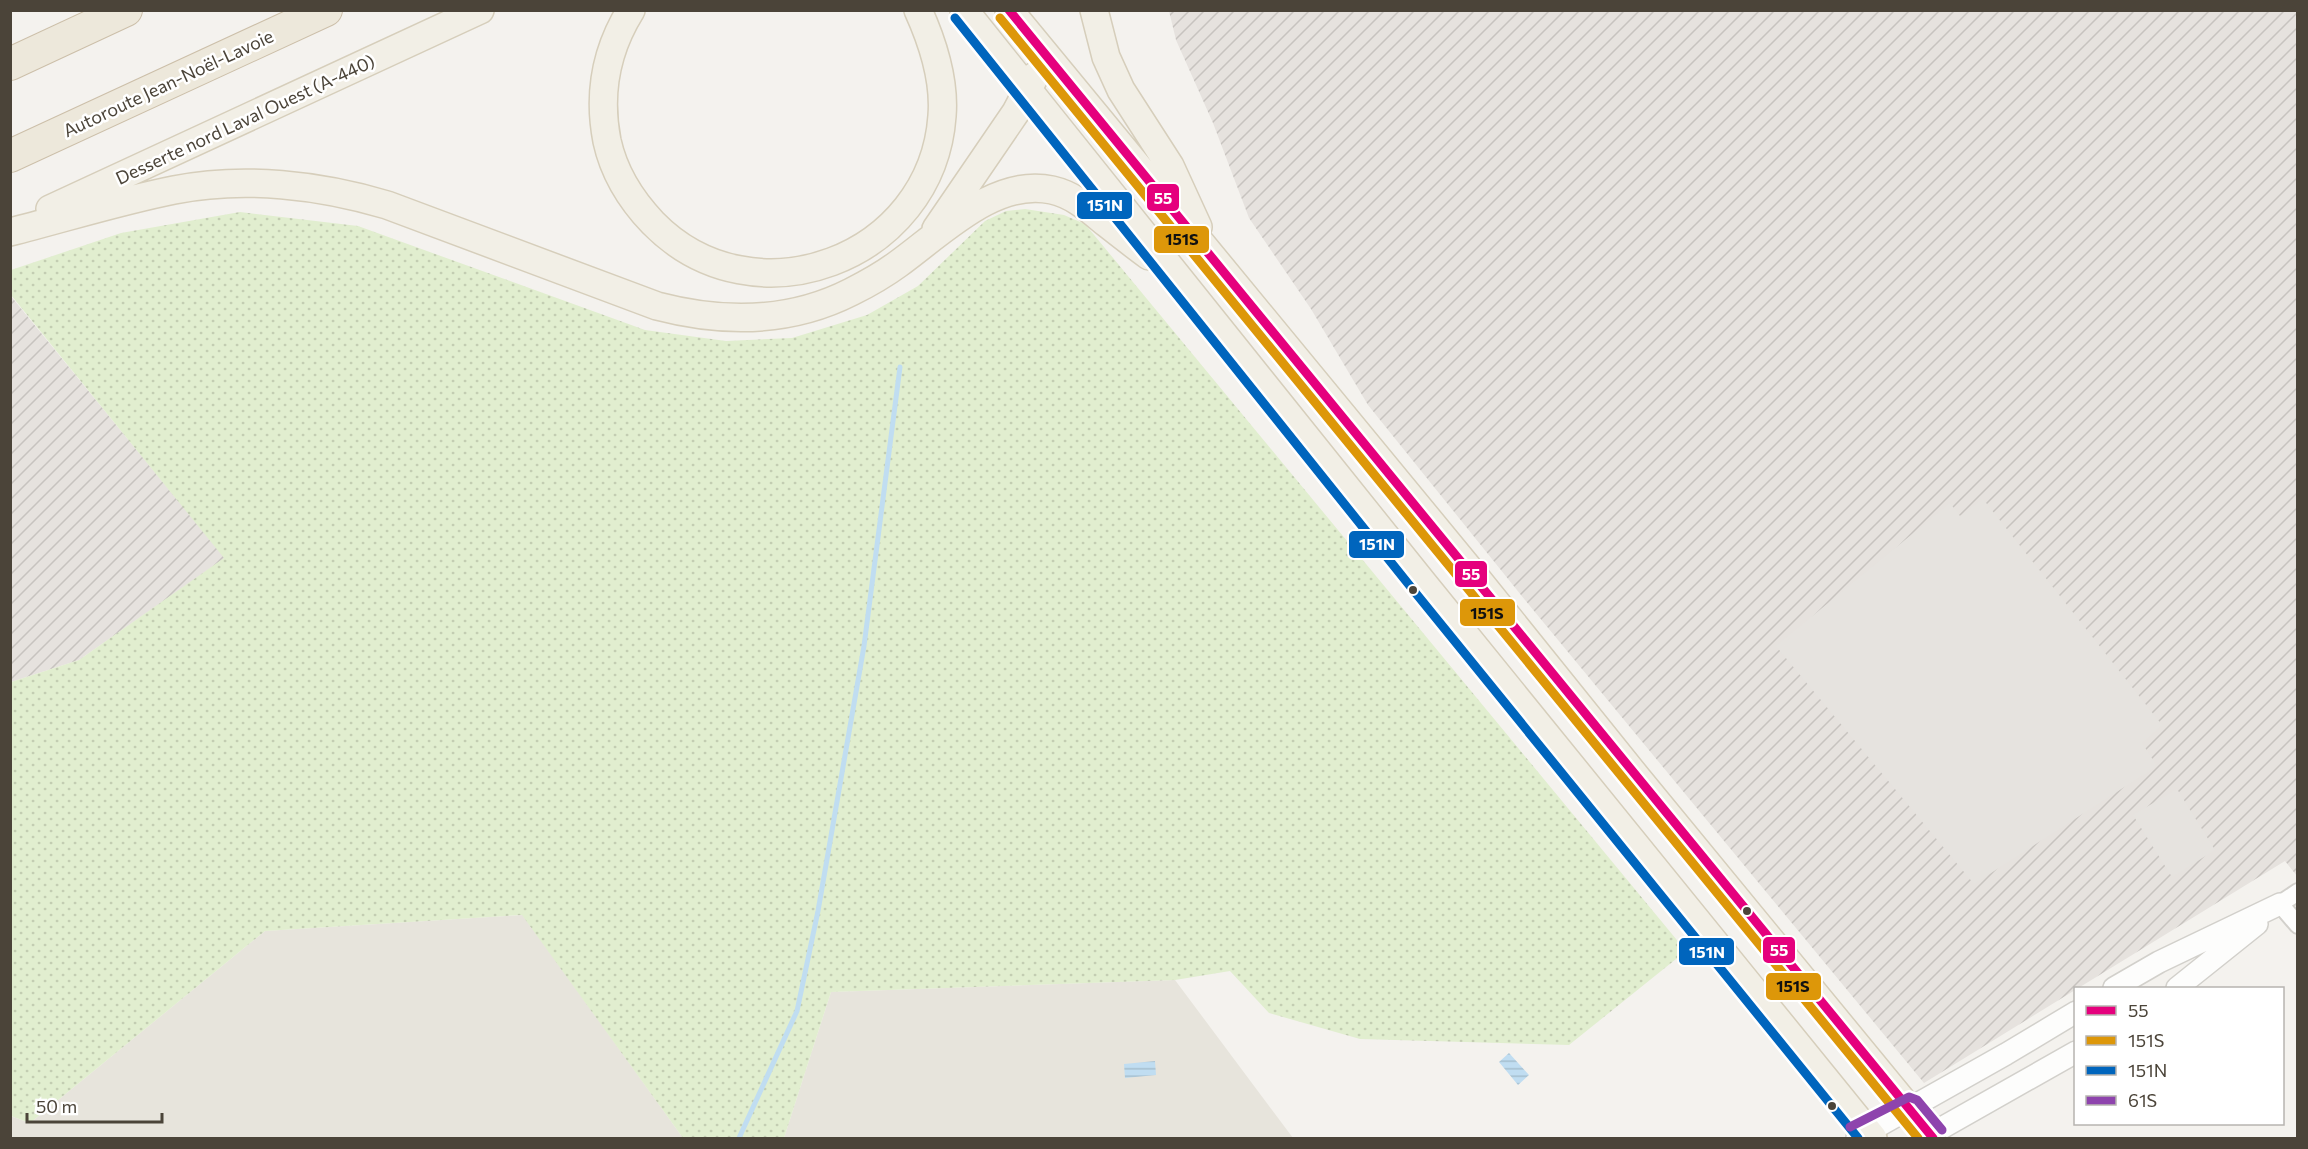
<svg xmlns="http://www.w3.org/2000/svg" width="2308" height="1149" viewBox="0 0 2308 1149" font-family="Commissioner,sans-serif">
  <defs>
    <pattern id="industrial-furrows" width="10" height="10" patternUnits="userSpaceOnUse" patternTransform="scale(1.5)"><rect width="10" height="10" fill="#e6e2de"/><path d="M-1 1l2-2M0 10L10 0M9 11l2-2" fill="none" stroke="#c7c3bf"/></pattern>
    <pattern id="grass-dots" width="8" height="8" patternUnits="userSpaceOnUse" patternTransform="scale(1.5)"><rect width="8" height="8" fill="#e1eecf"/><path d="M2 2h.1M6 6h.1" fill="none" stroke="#c3cdb2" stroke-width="1.8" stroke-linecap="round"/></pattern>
    <pattern id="water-rules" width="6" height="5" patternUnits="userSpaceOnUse" patternTransform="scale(1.5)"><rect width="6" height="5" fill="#c0ddf1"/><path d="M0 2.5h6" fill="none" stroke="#a6bfcf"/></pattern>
  </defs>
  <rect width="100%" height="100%" fill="#f4f2ee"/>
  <!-- residential -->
  <path fill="#e7e4dc" d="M523,915L683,1138H11L10,1116L30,1123L265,931Z
    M1175,980L1293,1138H784L831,992Z"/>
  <!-- industrial -->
  <path fill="url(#industrial-furrows)" d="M1169,11H2297V876L2285,861L1924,1083L1525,600L1368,405L1311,309L1249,218L1213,123L1176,40Z
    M10,295L225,558L79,660L11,682Z"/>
  <!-- grass -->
  <path fill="url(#grass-dots)" d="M1025,209L1064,215L1085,224L1686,951L1569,1045L1360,1039L1269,1013L1230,971L1175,980L831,992L784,1138H683L522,915L265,931L30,1123L11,1116V682L79,660L224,558L11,295V270L121,233L240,212L358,226L645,330L726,341L792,338L867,315L918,286L985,221L1006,211Z"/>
  <!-- parking -->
  <path fill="#e6e3df" d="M1983,499L2162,725L2142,743L2157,766L1974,884L1776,646L1950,503L1960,516Z
    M2177,789L2215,850L2172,877L2133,815Z"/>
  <!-- water -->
  <path fill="url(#water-rules)" d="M1509,1053L1529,1075L1518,1085L1499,1062Z
    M1155,1061L1156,1075L1125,1078L1124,1064Z"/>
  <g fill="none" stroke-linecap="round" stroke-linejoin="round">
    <!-- stream -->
    <path stroke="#c0ddf1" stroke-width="5" d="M739,1138L797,1011L818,911L864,646L900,367"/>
    <defs>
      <path id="minor" d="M2298,892L2280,904L2298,925"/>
      <path id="tertiary" d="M2114,988L2159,962L2280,904
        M2177,988L2257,924
        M1857,1138L2006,1054L2076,1012
        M1924,1138L2076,1052"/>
      <path id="primary" d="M631,10C606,50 598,95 607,141C614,173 631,200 653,223C754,326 932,259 942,116C945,80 933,43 918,10
        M964,10L1423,583L1873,1138
        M1009,10L1470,570L1638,779L1933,1138
        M1094,10L1106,57L1121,90L1170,166L1198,227
        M50,209L480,10
        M936,229L1016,112L1035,76
        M10,232C65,218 119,201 174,190C244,176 320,185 387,205L657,306C722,323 790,323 851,292C867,284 883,275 898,264C940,234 995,177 1052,190C1074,195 1089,209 1106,223C1120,234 1134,245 1149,256"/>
      <path id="motorway" d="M10,64L126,10
        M10,156L326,10"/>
    </defs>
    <!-- minor casing -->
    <use href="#minor" stroke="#d2d0cb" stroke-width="20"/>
    <!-- tertiary casing -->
    <use href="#tertiary" stroke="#d2d0cb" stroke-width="24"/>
    <!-- primary casing -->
    <use href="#primary" stroke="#d6cebb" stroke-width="30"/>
    <!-- motorway casing -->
    <use href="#motorway" stroke="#ccbfa9" stroke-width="34"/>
    <!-- minor -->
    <use href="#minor" stroke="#fdfdfc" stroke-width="16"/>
    <!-- tertiary -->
    <use href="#tertiary" stroke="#fdfdfc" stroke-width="21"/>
    <!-- primary -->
    <use href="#primary" stroke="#f2efe6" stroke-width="27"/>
    <!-- motorway -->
    <use href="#motorway" stroke="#ede8db" stroke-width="32"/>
    <defs>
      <path id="bus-1" d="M1009,10C1318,386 1625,763 1933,1138"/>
      <path id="bus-2" d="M1000,18C1307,391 1611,765 1918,1138"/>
      <path id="bus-3" d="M955,18L1414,591L1858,1138"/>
      <path id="bus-4" d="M1850,1127L1909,1097L1917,1100L1942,1130"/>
    </defs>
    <!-- bus-1 casing -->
    <use href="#bus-1" stroke="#fff" stroke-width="14"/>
    <!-- bus-2 casing -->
    <use href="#bus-2" stroke="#fff" stroke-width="14"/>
    <!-- bus-3 casing -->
    <use href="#bus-3" stroke="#fff" stroke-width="14"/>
    <!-- bus-4 casing -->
    <use href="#bus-4" stroke="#fff" stroke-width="14"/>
    <!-- bus-1 -->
    <use href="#bus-1" stroke="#e5007d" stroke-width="9"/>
    <!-- bus-2 -->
    <use href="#bus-2" stroke="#dd9709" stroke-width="9"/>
    <!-- bus-3 -->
    <use href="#bus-3" stroke="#0065bd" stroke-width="9"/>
    <!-- bus-4 -->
    <use href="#bus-4" stroke="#8e44ad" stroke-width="9"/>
  </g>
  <!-- markers -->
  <g fill="#4b4439" stroke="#fff" stroke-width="2">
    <circle cx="1413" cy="590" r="5"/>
    <circle cx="1747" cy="911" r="5"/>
    <circle cx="1832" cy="1106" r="5"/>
  </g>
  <g text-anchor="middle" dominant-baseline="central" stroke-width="5" stroke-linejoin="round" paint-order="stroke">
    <!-- street labels -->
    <g font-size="18" fill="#4b4439" stroke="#fff">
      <text transform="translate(168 83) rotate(-25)">Autoroute Jean-Noël-Lavoie</text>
      <text transform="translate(245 119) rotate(-25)">Desserte nord Laval Ouest (A-440)</text>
    </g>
  </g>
  <g stroke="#fff" stroke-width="2">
    <rect x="1146" y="183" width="34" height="29" rx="6" fill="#e5007d"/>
    <rect x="1076" y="191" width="57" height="29" rx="6" fill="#0065bd"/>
    <rect x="1153" y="225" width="57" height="29" rx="6" fill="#dd9709"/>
    <rect x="1348" y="530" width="57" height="29" rx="6" fill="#0065bd"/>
    <rect x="1454" y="560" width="34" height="28" rx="6" fill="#e5007d"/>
    <rect x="1459" y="598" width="57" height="29" rx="6" fill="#dd9709"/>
    <rect x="1762" y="936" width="34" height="28" rx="6" fill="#e5007d"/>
    <rect x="1678" y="937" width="57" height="29" rx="6" fill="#0065bd"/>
    <rect x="1765" y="972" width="57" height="29" rx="6" fill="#dd9709"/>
  </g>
  <g font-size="16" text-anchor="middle" font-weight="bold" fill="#fff">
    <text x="1163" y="204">55</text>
    <text x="1105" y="211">151N</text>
    <text x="1377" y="550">151N</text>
    <text x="1471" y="580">55</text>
    <text x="1779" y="956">55</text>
    <text x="1707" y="958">151N</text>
  </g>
  <g font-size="16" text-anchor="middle" font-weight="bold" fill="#111">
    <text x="1182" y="245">151S</text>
    <text x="1487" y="619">151S</text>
    <text x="1793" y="992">151S</text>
  </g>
  <!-- border -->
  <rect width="2308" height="1149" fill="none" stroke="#4b4439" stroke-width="24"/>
  <!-- legend -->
  <rect x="2074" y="987" width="210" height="138" fill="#ffffff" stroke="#b7b4b0" stroke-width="1.5"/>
  <rect x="2086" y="1006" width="30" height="9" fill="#e5007d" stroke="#b7b4b0" stroke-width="1.5"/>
  <text x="2128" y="1017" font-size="18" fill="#4b4439">55</text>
  <rect x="2086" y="1036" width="30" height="9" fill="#dd9709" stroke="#b7b4b0" stroke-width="1.5"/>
  <text x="2128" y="1047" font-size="18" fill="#4b4439">151S</text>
  <rect x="2086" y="1066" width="30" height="9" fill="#0065bd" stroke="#b7b4b0" stroke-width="1.5"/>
  <text x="2128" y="1077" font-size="18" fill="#4b4439">151N</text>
  <rect x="2086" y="1096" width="30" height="9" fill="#8e44ad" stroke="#b7b4b0" stroke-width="1.5"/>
  <text x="2128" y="1107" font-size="18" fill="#4b4439">61S</text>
  <!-- scale -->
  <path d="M27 1113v9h135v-9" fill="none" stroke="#4b4439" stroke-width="3"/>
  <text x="36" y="1113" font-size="18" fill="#4b4439" stroke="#ffffff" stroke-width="4.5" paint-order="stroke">50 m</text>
</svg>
